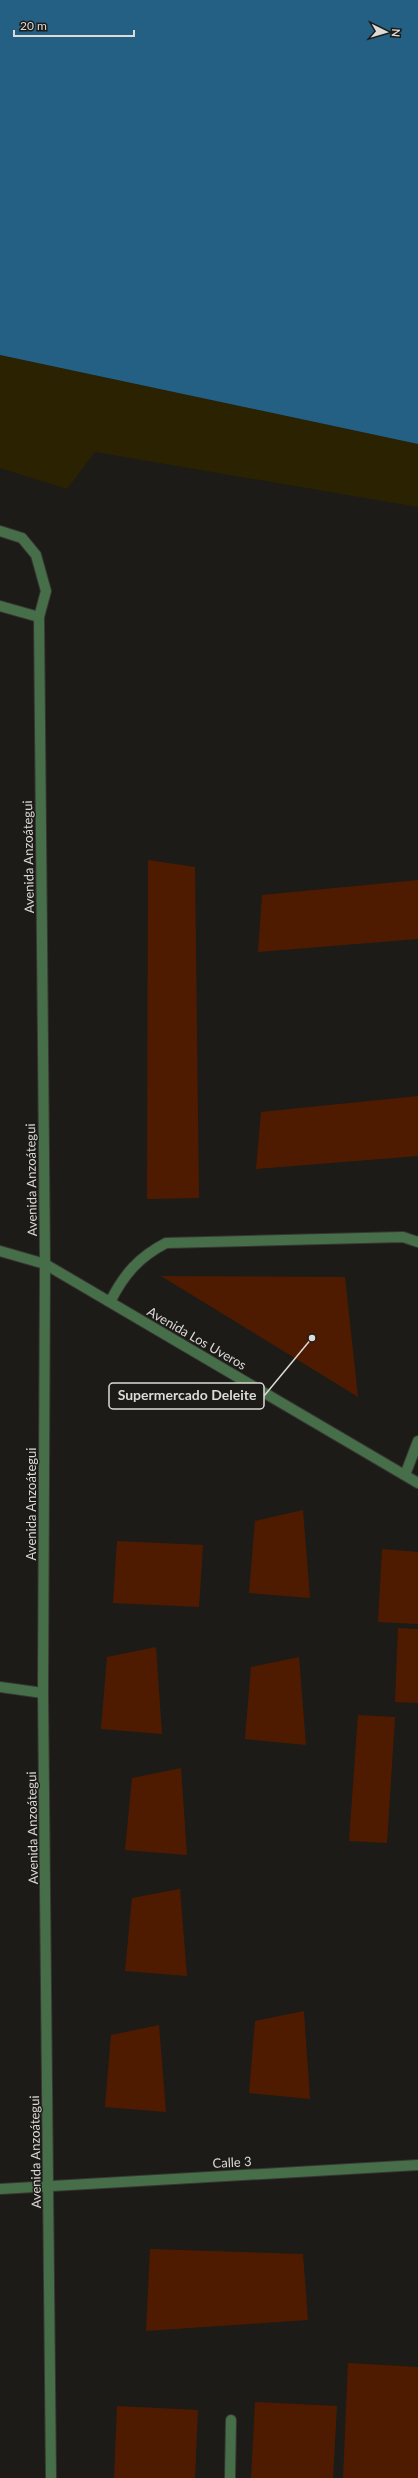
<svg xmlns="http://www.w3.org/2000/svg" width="418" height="2478" viewBox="0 0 418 2478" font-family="Lato,sans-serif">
  <rect width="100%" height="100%" fill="#1d1b17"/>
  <!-- sand -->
  <path fill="#2a2201" d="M0,355L418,444V507L95,452L67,489L0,468Z"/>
  <!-- water -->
  <path fill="#236084" d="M0,0H418V444L0,355Z"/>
  <!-- building -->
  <path fill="#4e1b00" d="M148,860L195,867L199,1198L147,1199Z
    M418,880V939L258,952L262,895Z
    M418,1096V1156L256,1169L261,1112Z
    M161,1276L345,1277L358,1397Z
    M303,1510L310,1598L249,1593L255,1521Z
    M117,1541L203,1545L199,1607L113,1603Z
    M382,1549L418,1552V1624L378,1622Z
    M398,1628L418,1629V1703L395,1702Z
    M156,1647L162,1734L101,1729L107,1657Z
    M299,1657L306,1745L245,1739L251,1667Z
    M358,1715L395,1717L387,1843L349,1841Z
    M181,1768L187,1855L125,1850L132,1778Z
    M180,1889L187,1976L125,1971L132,1898Z
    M304,2011L310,2099L249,2093L255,2021Z
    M159,2025L166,2112L105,2107L111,2035Z
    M150,2249L303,2254L308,2320L146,2331Z
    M348,2363L418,2367V2478H343Z
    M255,2402L337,2406L333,2478H251Z
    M117,2406L198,2410L195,2478H114Z"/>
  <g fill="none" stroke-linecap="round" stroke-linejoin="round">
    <defs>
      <path id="minor" d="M0,531L22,538L36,555L46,591L39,617L45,1264L43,1693L51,2478
        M0,606L39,617
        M0,1251L45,1264L418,1483
        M110,1302C124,1274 139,1257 166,1243L403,1237L418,1242
        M405,1475L418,1441
        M0,1687L43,1693
        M0,2189L418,2165
        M230,2478L231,2420"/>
    </defs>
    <!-- minor casing -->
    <use href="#minor" stroke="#383632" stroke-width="12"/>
    <!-- minor -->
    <use href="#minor" stroke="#466f49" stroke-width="10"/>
  </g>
  <g text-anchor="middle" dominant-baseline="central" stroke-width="3" stroke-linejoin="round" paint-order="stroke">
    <!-- street labels -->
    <g font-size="13" fill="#dcdbd8" stroke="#1d1b17">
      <text transform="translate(28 857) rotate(-91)">Avenida Anzoátegui</text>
      <text transform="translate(31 1180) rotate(-91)">Avenida Anzoátegui</text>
      <text transform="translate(197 1338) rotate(30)">Avenida Los Uveros</text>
      <text transform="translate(31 1504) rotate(-90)">Avenida Anzoátegui</text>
      <text transform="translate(32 1828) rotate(-91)">Avenida Anzoátegui</text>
      <text transform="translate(35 2152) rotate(-91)">Avenida Anzoátegui</text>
      <text transform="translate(232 2162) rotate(-3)">Calle 3</text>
    </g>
  </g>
  <!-- callouts -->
  <path fill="none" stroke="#dcdbd8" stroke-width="1.5" d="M312 1338L264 1396"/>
  <circle fill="#dcdbd8" stroke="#1d1b17" stroke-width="1.5" cx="312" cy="1338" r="4"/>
  <rect fill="#1d1b17" stroke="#dcdbd8" stroke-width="1.5" x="109" y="1383" width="155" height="26" rx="4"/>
  <g font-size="14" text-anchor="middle" font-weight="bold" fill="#dcdbd8">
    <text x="187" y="1400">Supermercado Deleite</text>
  </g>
  <!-- north arrow -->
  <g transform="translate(386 32) rotate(95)" stroke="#1d1b17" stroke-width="3" paint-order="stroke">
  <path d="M0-3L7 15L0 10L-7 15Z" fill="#dcdbd8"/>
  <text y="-6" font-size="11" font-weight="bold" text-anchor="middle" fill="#dcdbd8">N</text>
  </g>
  <!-- scale -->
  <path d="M14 30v6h120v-6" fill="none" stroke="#dcdbd8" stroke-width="2"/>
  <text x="20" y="30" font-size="12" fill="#dcdbd8" stroke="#1d1b17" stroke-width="3" paint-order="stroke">20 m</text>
</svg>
